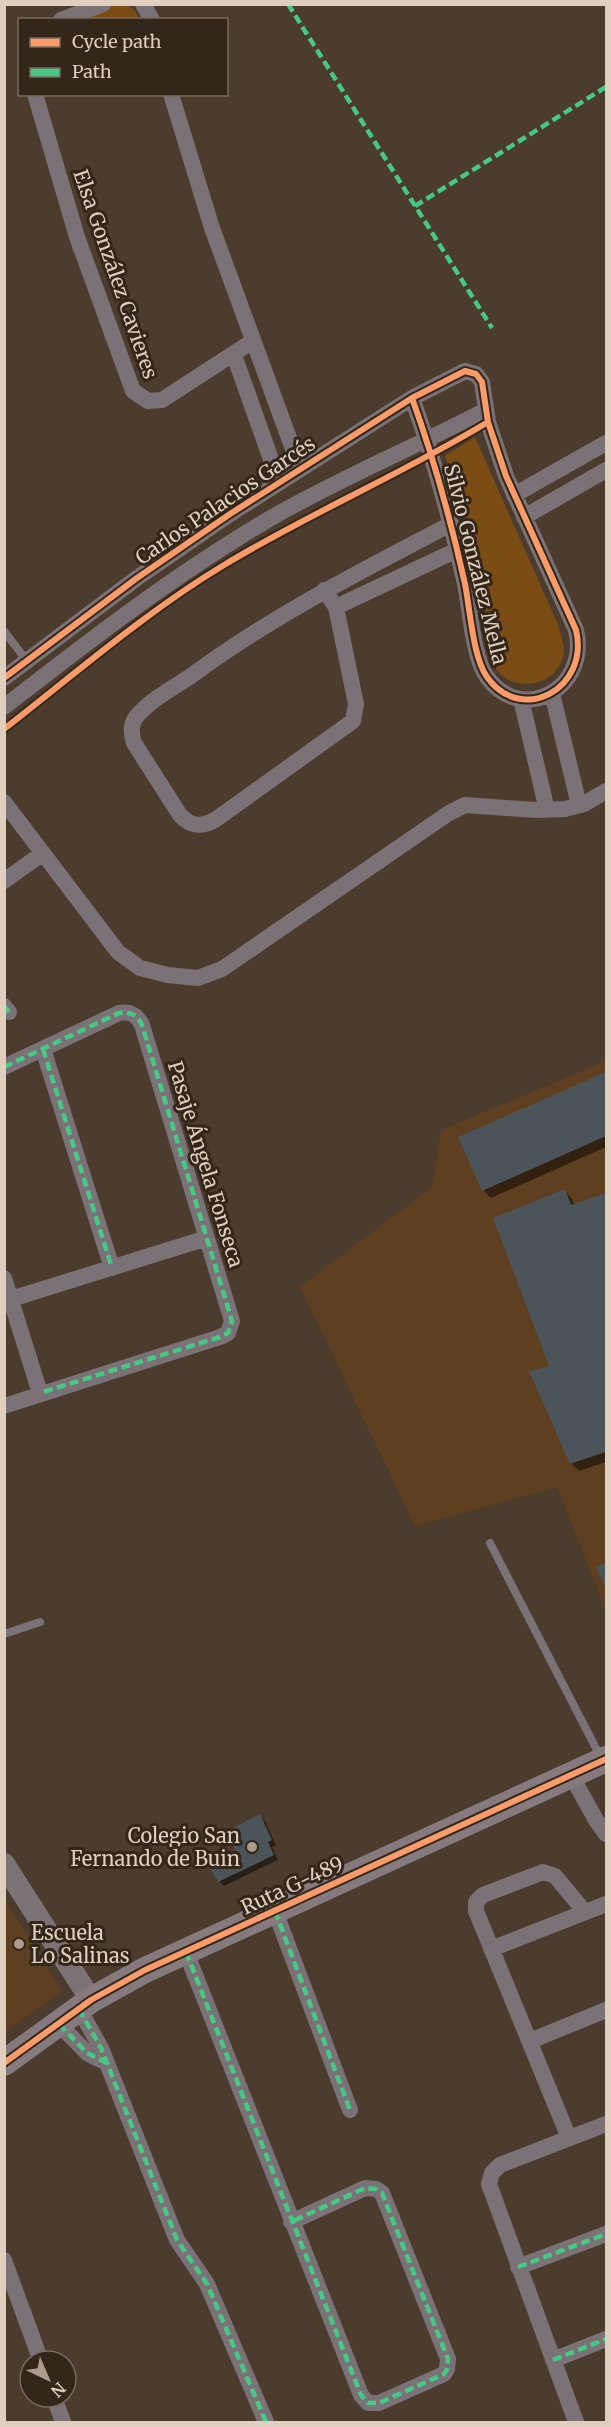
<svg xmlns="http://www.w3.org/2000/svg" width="611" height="2427" viewBox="0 0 611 2427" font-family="Merriweather,serif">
  <rect width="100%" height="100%" fill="#4b3c2d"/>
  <!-- built -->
  <path fill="#5e3f20" d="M606,1061V1611L557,1487L415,1526L300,1287L432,1187L441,1130Z
    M4,1898L62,1991L5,2032H4Z"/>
  <!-- green -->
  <path fill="#7b4c14" d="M116,4C129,5 135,7 139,19L76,20Z
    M475,437L559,627C560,634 564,643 564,650C563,686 510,697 494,665C487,653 488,626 486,611C476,559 460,507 445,456Z"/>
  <!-- shadow -->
  <path fill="#0007" d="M606,1074V1147L491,1198L483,1190L460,1138Z
    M565,1191L572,1199L575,1206L606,1195V1462L579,1471L571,1463L551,1367Z
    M260,1816L265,1821L276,1845L272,1847L278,1860L224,1886L219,1881Z"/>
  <!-- building -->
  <path fill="#4b5559" d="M606,1072V1136L482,1191L458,1137Z
    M565,1189L571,1205L606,1193V1452L570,1464L529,1371L549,1366L493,1218Z
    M606,1563V1589L596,1567Z
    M260,1814L272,1840L268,1842L274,1855L218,1882L209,1865L236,1852L227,1831Z"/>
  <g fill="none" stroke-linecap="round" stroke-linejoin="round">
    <!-- service -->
    <path stroke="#7a7277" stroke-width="8" d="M4,631L27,661
      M490,1543L601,1758
      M4,1634L40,1622"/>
    <!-- minor -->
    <path stroke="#7a7277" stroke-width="16" d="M143,4L152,20
      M61,20L103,4
      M35,94L77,237L133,391L148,401L162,400L253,341
      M171,94L212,228L300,468
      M234,355L279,482
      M514,495L606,443
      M524,517L606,470
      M324,590L336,607L356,704L353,721L215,820C201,827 191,827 180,815L134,743C131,734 130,725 136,717C150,700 173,688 191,676C272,616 361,571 451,524
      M336,607L457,550
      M4,678L137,578L230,514L412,398L465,371L476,374L482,382L488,422L506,476L576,630C590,688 522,726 487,677C473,658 470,609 465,584C451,521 434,459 412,398
      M552,693L579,805
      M521,699L547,810
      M4,707C90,640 177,573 271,518C340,478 415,447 486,410
      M4,802L118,952L140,968L168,975L198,978L222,969L449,813L465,805L535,810L565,809L584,804L606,791
      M4,881L43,853
      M4,1006L9,1012
      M43,1049L112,1268
      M4,1067L119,1013C130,1011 137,1015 142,1025L232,1321L228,1333L220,1337L4,1406
      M4,1278L40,1393
      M11,1299L207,1238
      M571,1775L596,1820L606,1834
      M275,1911L350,2110
      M491,1949L606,1904
      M186,1952L361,2395L368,2403H379L444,2374L447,2369L448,2359L382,2193L376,2189L365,2188L291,2222
      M79,2009L101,2048L177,2240L207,2284L266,2422
      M59,2024L87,2053L107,2063
      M530,2041L606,2010
      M569,2138L476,1911V1902L483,1895L543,1872L555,1876L585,1912
      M4,2260L41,2361
      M518,2267L606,2234
      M553,2360L606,2339
      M54,2397L63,2422
      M576,2422L489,2184L492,2173L500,2165L606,2124"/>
    <!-- secondary -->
    <path stroke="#7d7376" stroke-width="22" d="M4,1864L91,2000"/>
    <!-- primary -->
    <path stroke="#857b7f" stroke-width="26" d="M4,2063L91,2000L145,1970L606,1759"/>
    <!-- quiet -->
    <path stroke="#46c982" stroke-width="4.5" stroke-dasharray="9 4.5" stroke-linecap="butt" d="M288,4L492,328
      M415,206L606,87
      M4,1006L9,1012
      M43,1049L112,1268
      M4,1067L119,1013C130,1011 137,1015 142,1025L232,1321L228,1333L220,1337L40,1393
      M275,1911L350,2110
      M186,1952L361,2395L368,2403H379L444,2374L447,2369L448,2359L382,2193L376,2189L365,2188L291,2222
      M79,2009L101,2048L177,2240L207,2284L266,2422
      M59,2024L87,2053L107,2063
      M518,2267L606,2234
      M553,2360L606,2339"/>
    <defs>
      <path id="cycleway" d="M4,678L137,578L230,514L412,398L465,371L476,374L482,382L488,422L506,476L576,630C590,688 522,726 487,677C473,658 470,609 465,584C451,521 434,459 412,398
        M4,729C76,673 146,612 224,565C310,513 402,474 488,422
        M4,2063L91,2000L145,1970L606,1759"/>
    </defs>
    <!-- cycleway casing -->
    <use href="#cycleway" stroke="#33261a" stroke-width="10"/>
    <!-- cycleway -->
    <use href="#cycleway" stroke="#fa9b69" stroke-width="6"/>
  </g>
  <!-- markers -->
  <g fill="#ac9c8c" stroke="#33261a" stroke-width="2">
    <circle cx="252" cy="1847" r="6"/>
    <circle cx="19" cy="1944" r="6"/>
  </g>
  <g text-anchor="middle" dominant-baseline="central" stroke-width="6" stroke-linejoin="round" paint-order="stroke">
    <!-- street labels -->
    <g font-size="20" fill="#e0cfbf" stroke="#33261a">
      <text transform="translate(116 274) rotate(71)">Elsa González Cavieres</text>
      <text transform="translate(225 500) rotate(-34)">Carlos Palacios Garcés</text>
      <text transform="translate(476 564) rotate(76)">Silvio González Mella</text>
      <text transform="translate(206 1164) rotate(73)">Pasaje Ángela Fonseca</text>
      <text transform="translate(292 1885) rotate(-25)">Ruta G-489</text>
    </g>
    <!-- poi labels -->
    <g font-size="20" fill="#e0cfbf" stroke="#33261a" text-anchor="end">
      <text x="240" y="1835">Colegio San<tspan x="240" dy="23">Fernando de Buin</tspan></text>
      <text x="31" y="1932" text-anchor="start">Escuela<tspan x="31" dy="23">Lo Salinas</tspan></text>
    </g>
  </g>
  <!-- border -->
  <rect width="611" height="2427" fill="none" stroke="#e0cfbf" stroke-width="12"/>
  <!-- legend -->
  <rect x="18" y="18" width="210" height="78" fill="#33261a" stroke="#786a5c" stroke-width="1.5"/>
  <rect x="30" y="38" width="30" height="9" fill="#fa9b69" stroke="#786a5c" stroke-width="1.5"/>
  <text x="72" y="48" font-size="18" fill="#e0cfbf">Cycle path</text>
  <rect x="30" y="68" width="30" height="9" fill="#46c982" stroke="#786a5c" stroke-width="1.5"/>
  <text x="72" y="78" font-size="18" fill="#e0cfbf">Path</text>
  <!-- north arrow -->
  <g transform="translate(48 2379) rotate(136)"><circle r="28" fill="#33261a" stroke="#786a5c" stroke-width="1.5"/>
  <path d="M0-4.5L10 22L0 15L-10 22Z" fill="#ac9c8c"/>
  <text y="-9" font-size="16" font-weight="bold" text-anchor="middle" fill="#e0cfbf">N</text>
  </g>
</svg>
